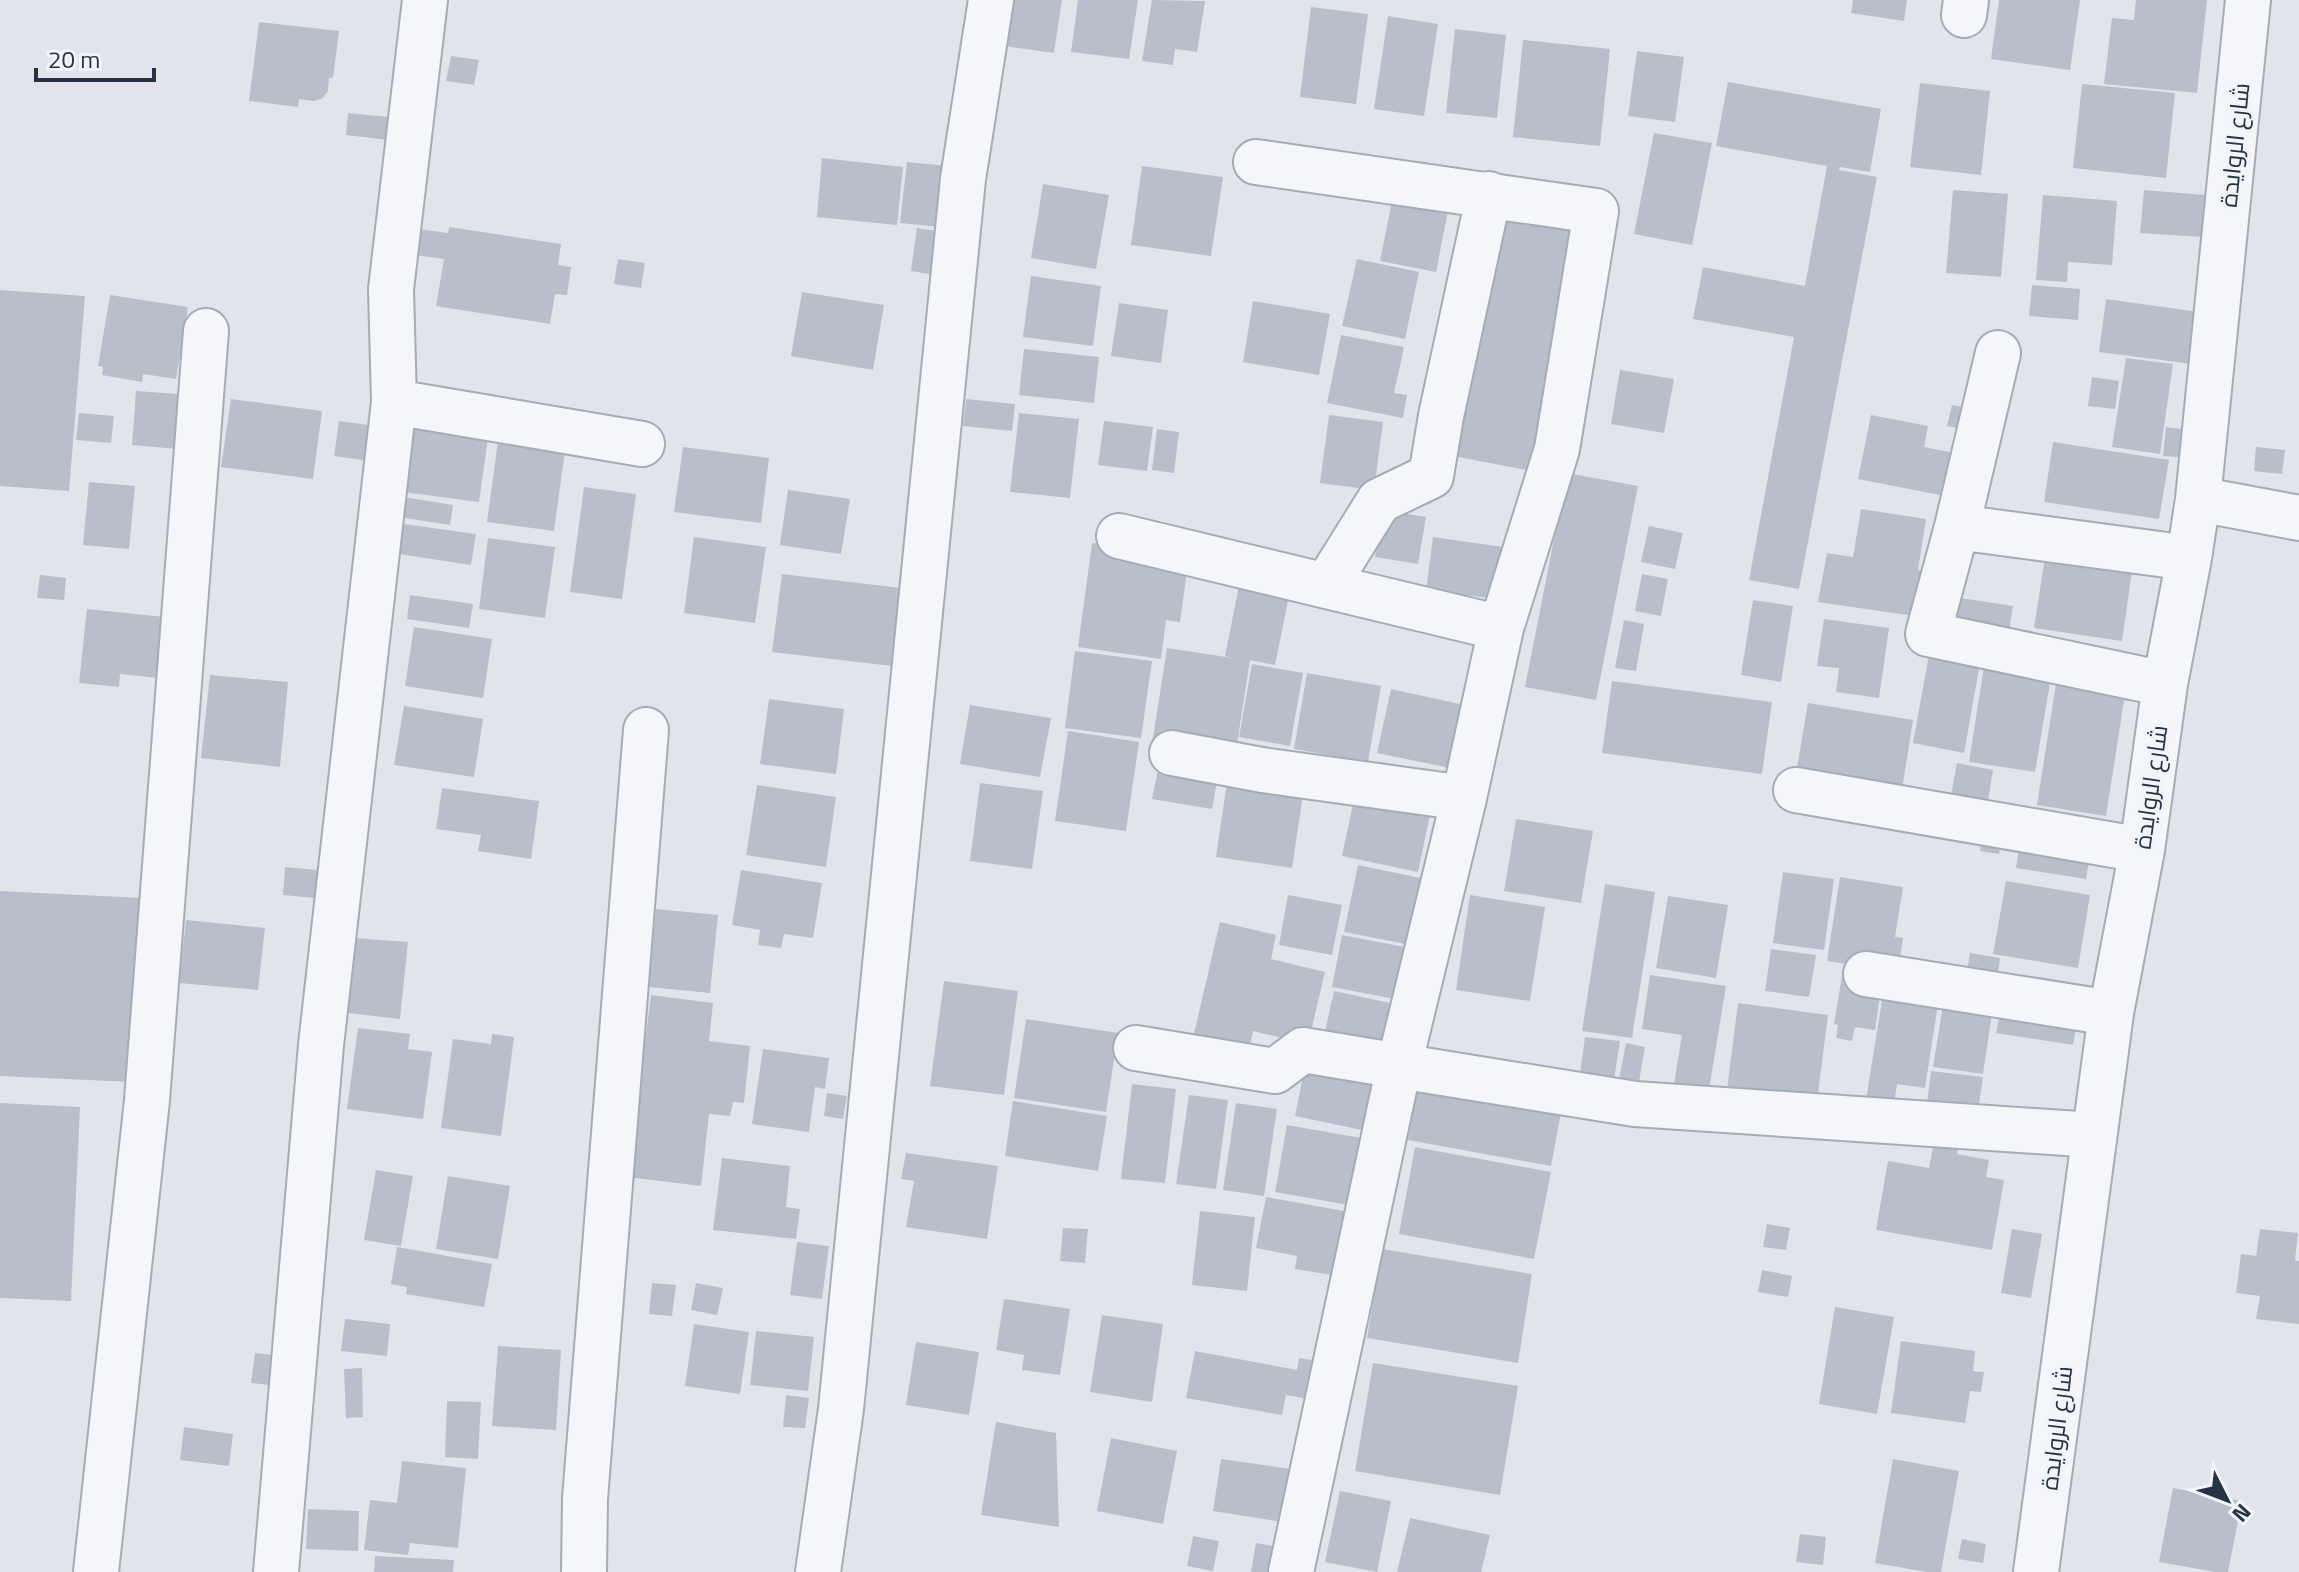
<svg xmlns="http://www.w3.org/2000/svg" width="2299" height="1572" viewBox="0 0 2299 1572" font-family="'Titillium Web',Cairo,sans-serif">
  <rect width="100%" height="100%" fill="#e1e5eb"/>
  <!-- building -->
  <path fill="#b8bfca" d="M1003,0H1062L1054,53L997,45Z
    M1078,0H1138L1129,59L1071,52Z
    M1152,0L1205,1L1197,52L1175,49L1173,65L1142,61Z
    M1853,0H1907L1904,21L1851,13Z
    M1999,0H2080L2070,70L1991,59Z
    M2136,0H2207L2197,93L2104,84L2112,18L2134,20Z
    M1311,7L1368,14L1356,104L1300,97Z
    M1388,16L1438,24L1424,116L1374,109Z
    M259,22L339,31L333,78H329L328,91L322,99L313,101L299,99L298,107L249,101Z
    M1455,29L1506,35L1497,118L1446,113Z
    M1523,40L1610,49L1600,146L1513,137Z
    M1637,51L1684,57L1675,122L1628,116Z
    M451,56L479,60L474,85L446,81Z
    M1728,82L1881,109L1870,172L1840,167L1839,170L1877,177L1799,589L1749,580L1794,337L1693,319L1703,267L1805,286L1827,166L1716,146Z
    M1920,83L1990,91L1981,175L1910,167Z
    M2082,84L2175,93L2166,178L2073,168Z
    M348,113L399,118L397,141L346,135Z
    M1654,133L1712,143L1692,245L1634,234Z
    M822,158L903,167L897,225L817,217Z
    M907,162L948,166L941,227L900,223Z
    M1142,166L1223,177L1211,256L1131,245Z
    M1043,184L1109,195L1096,269L1031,258Z
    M1395,186L1451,196L1436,272L1380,261Z
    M1953,190L2008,194L2001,277L1946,273Z
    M2144,190L2205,195L2202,237L2140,233Z
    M2043,195L2117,201L2112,265L2068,262L2067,282L2036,280Z
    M1496,209L1584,225L1536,472L1448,455Z
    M449,227L561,244L558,265L571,267L567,295L555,294L550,324L436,306L444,259L415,255L418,229L448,233Z
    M917,228L942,232L935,275L911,271Z
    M618,259L645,263L641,288L614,284Z
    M1357,259L1419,272L1405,339L1342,326Z
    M1031,276L1101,286L1093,346L1023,337Z
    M2032,285L2080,289L2078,320L2029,316Z
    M0,290L85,296L69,491L0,486Z
    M802,292L884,305L873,370L791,356Z
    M110,295L188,307L176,379L143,374L142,382L102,375L103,367L98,366Z
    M2106,299L2199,312L2192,364L2099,352Z
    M1253,301L1330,314L1319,375L1243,362Z
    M1119,303L1168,310L1161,363L1111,356Z
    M1341,335L1404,347L1394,393L1407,395L1403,418L1327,403Z
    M1024,349L1099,357L1094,403L1019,395Z
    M2126,358L2173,364L2160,454L2112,447Z
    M1620,370L1674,379L1664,433L1611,424Z
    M2092,377L2119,381L2115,409L2088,406Z
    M136,391L192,395L188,450L132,445Z
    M231,399L322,411L313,479L221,467Z
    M966,399L1015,404L1012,431L963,426Z
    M1952,405L1977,410L1973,431L1947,426Z
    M79,413L114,416L111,443L76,440Z
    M1019,413L1079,419L1070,498L1010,492Z
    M1329,415L1383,422L1374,490L1320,483Z
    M1871,415L1928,426L1924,447L1954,453L1945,496L1858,479Z
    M339,421L375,426L370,461L334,456Z
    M1104,421L1153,427L1147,471L1098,465Z
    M2166,427L2182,429L2179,457L2163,456Z
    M412,428L488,438L479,502L403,492Z
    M1157,429L1179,432L1174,473L1152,470Z
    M499,434L566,443L554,531L487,522Z
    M2053,442L2169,460L2159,519L2044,502Z
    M683,447L769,458L761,523L674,512Z
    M2256,447L2285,450L2282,474L2254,471Z
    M1567,473L1638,486L1596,700L1525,687Z
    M89,482L135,486L129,549L83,545Z
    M584,487L636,494L622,599L570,592Z
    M788,490L850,499L841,554L780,545Z
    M403,497L453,505L450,525L399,517Z
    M1861,509L1926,519L1918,570L1928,571L1921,617L1818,602L1827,553L1853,557Z
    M1383,510L1426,517L1418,564L1375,557Z
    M404,524L476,534L471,565L399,554Z
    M1649,526L1683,533L1675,569L1641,562Z
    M694,537L766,547L755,623L684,613Z
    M1433,537L1503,547L1496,599L1426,590Z
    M488,538L555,547L545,618L479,609Z
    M1092,543L1189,556L1180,622L1166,620L1161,659L1078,647Z
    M2046,551L2133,564L2122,641L2034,628Z
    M782,574L901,588L892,666L772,652Z
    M1642,574L1668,579L1661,616L1635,611Z
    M40,575L66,578L64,600L37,598Z
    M1241,576L1291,586L1275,665L1250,660L1235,757L1152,744L1167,648L1233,658L1225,656Z
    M410,595L473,604L469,628L407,619Z
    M1960,598L2013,606L2007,644L1954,636Z
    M1753,600L1793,606L1781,682L1741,675Z
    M87,609L165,617L158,678L120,674L119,687L79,683Z
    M1824,619L1889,628L1879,698L1836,692L1839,668L1817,666Z
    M1624,620L1644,624L1636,671L1615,668Z
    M414,627L492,639L483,698L405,686Z
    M1930,649L1981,658L1964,753L1913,743Z
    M1075,651L1152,661L1141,738L1065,728Z
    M1985,660L2052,671L2035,772L1969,762Z
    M1252,664L1303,673L1290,746L1239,737Z
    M1307,673L1381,686L1368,762L1294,749Z
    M210,675L288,682L280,767L201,758Z
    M1612,681L1772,702L1762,774L1602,753Z
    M2056,684L2125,694L2106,816L2037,805Z
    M1391,689L1469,706L1455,769L1377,753Z
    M769,699L844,709L836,774L760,764Z
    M1808,703L1913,720L1901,796L1795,780Z
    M970,705L1051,718L1040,777L960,764Z
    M404,706L483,719L474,777L394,765Z
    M1068,731L1139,742L1126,831L1055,821Z
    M1957,763L1993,770L1987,807L1950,800Z
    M1159,765L1218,776L1212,809L1152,799Z
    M1228,776L1304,788L1292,868L1216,857Z
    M980,783L1043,791L1032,869L970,861Z
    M757,785L836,797L826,867L746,855Z
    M442,788L539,801L531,859L478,851L481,835L436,829Z
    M1356,790L1432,805L1418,872L1342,856Z
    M2024,815L2095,826L2086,879L2016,868Z
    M1516,819L1593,831L1581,903L1504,891Z
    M1984,826L2004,829L1999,854L1980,851Z
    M1358,865L1430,880L1416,946L1344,932Z
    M285,867L328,871L326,899L283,895Z
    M741,870L822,883L813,938L784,934L781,948L758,945L760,930L732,925Z
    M1783,872L1834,879L1824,950L1773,943Z
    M1840,877L1903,887L1895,937L1903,938L1898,972L1827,961Z
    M2006,881L2090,895L2078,968L1993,954Z
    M1605,884L1655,892L1632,1038L1582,1031Z
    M0,891L142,898L133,1082L0,1076Z
    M1288,895L1342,905L1332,955L1279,945Z
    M1470,895L1545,907L1530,1001L1456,990Z
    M1668,896L1728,905L1716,978L1656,968Z
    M656,909L718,915L710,993L649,987Z
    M186,920L265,928L258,990L179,983Z
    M1220,922L1276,935L1271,959L1325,972L1308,1044L1253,1031L1249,1050L1193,1038Z
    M1342,935L1415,949L1405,1001L1332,987Z
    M355,938L408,942L400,1019L348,1013Z
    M1771,949L1816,955L1809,997L1765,991Z
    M1970,953L2000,958L1996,989L1965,984Z
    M1650,975L1726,986L1707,1102L1672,1096L1682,1035L1642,1029Z
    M1842,976L1882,982L1875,1030L1855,1027L1852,1041L1836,1038L1838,1025L1834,1024Z
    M944,981L1018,991L1004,1095L930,1086Z
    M1885,982L1940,991L1925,1088L1897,1084L1893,1110L1865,1106Z
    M1334,991L1395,1004L1384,1058L1322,1045Z
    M1945,993L1994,1000L1983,1074L1933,1067Z
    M651,995L713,1003L709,1041L750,1046L744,1103L733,1102L730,1116L709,1114L701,1186L628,1177Z
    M2002,999L2079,1010L2073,1045L1996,1033Z
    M1738,1003L1828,1015L1817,1101L1727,1090Z
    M1026,1019L1118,1033L1106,1112L1014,1098Z
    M358,1028L410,1034L408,1049L432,1052L423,1119L347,1109Z
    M492,1034L514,1037L501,1136L441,1128L453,1039L491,1044Z
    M1585,1037L1620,1041L1614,1079L1580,1074Z
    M1626,1043L1645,1047L1639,1082L1619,1079Z
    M763,1049L829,1058L825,1089L815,1087L809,1132L752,1124Z
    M1307,1056L1375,1069L1362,1130L1295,1116Z
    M1931,1071L1983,1077L1977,1117L1926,1111Z
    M1420,1076L1563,1102L1551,1166L1408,1140Z
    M1132,1084L1176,1089L1165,1183L1121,1179Z
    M827,1093L847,1096L843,1119L824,1116Z
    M1189,1095L1228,1100L1216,1189L1176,1184Z
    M1013,1101L1107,1116L1098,1171L1005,1156Z
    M0,1103L80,1107L71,1301L0,1298Z
    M1236,1103L1277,1109L1264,1196L1223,1190Z
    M1287,1125L1367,1139L1354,1206L1275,1192Z
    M1934,1142L1959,1146L1957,1154L1989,1160L1986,1177L2004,1180L1992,1250L1876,1230L1888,1161L1929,1168Z
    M1415,1147L1551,1172L1534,1259L1399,1234Z
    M906,1153L998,1166L987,1239L906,1227L914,1181L901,1179Z
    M722,1158L790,1166L786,1207L800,1209L796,1239L713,1230Z
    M376,1170L413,1176L401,1246L364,1240Z
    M448,1176L510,1186L498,1259L436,1249Z
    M1266,1197L1344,1211L1332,1275L1295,1269L1297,1256L1256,1248Z
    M1200,1211L1255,1217L1247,1291L1192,1285Z
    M1767,1224L1790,1228L1786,1250L1763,1247Z
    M1063,1228L1088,1229L1085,1263L1060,1261Z
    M2012,1229L2042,1234L2031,1298L2001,1293Z
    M2260,1229L2298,1233L2295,1260L2299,1261V1324L2256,1319L2260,1296L2236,1293L2241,1254L2256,1256Z
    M797,1242L829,1246L822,1299L790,1295Z
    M397,1247L492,1264L484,1307L406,1294L407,1287L391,1284Z
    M1382,1249L1532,1274L1518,1363L1367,1338Z
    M1762,1270L1792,1276L1788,1297L1758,1292Z
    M652,1283L676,1285L672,1316L649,1314Z
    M696,1283L723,1288L717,1315L691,1310Z
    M1004,1299L1070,1309L1060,1375L1022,1370L1024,1355L996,1350Z
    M1835,1307L1894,1317L1877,1414L1819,1404Z
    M1102,1315L1163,1324L1152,1402L1090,1392Z
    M345,1319L390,1324L387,1356L341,1351Z
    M694,1324L749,1332L740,1394L685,1386Z
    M756,1331L814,1337L808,1391L750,1385Z
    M1901,1341L1975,1351L1973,1371L1984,1372L1981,1392L1970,1391L1965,1423L1891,1413Z
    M916,1342L979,1352L969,1415L906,1405Z
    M498,1346L561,1350L556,1430L492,1426Z
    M1195,1351L1297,1370L1299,1358L1327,1363L1320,1401L1286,1395L1282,1415L1186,1398Z
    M255,1353L282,1356L278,1386L251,1383Z
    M1373,1363L1518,1386L1500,1495L1355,1471Z
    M362,1368L363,1417L346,1418L344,1369Z
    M786,1395L809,1398L805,1428L783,1427Z
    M447,1401L481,1402L478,1459L445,1457Z
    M996,1422L1056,1433L1059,1527L981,1515Z
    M184,1427L233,1434L229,1466L180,1460Z
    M1111,1438L1177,1451L1163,1524L1097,1511Z
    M1221,1459L1298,1470L1290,1523L1213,1511Z
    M1893,1459L1959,1471L1941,1572H1927L1875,1563Z
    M402,1461L466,1468L458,1548L410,1543L408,1555L364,1550L370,1500L397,1503Z
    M2173,1488L2242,1501L2228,1572H2215L2159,1562Z
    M1340,1491L1391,1501L1377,1572L1325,1562Z
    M308,1509L359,1511L358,1551L306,1549Z
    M1410,1518L1490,1535L1481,1572H1397Z
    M1800,1534L1826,1537L1823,1565L1796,1562Z
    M1193,1536L1219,1541L1213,1571L1187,1566Z
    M1962,1539L1986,1544L1983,1563L1958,1559Z
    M1256,1543L1283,1548L1278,1572H1251Z
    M375,1556L454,1560L453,1572H374Z"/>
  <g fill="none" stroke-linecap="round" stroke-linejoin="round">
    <defs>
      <path id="minor" d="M1964,15L1966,0
        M1998,353L1957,527L1928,634L2165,684
        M394,402L642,444
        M2198,499L2299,518
        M1957,527L2189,558
        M1119,536L1501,628
        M1326,586L1379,501L1431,476L1441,416L1489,194
        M1172,753L1262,770L1464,798
        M1796,790L2142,850
        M1866,974L2111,1013
        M1136,1048L1275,1071L1303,1050L1399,1066L1464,798L1501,628L1557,449L1596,211L1256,162
        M96,1572L147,1100L206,331
        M276,1572L321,1045L394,402L391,289L425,0
        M584,1572L585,1499L646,730
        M818,1572L841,1409L963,179L991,0
        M1291,1572L1399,1066L1635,1104L2094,1135
        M2036,1572L2111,1013L2142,850L2165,684L2189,558L2198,499L2248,0"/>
    </defs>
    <!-- minor casing -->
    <use href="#minor" stroke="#a5acb6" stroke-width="48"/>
    <!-- minor -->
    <use href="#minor" stroke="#f4f6f9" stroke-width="44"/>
  </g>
  <g text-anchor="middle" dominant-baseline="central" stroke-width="7" stroke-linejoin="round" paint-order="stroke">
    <!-- street labels -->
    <g font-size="24" fill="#273345" stroke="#f1f4f8">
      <text transform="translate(2234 145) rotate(-84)">شارع الروايدة</text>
      <text transform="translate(2150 787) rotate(-82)">شارع الروايدة</text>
      <text transform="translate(2056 1428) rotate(-83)">شارع الروايدة</text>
    </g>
  </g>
  <!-- north arrow -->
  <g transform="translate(2227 1500) rotate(132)" stroke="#f1f4f8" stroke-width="6" paint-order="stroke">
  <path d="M0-6L14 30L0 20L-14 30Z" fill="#273345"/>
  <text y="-12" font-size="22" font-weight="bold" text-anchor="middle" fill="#273345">N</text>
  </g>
  <!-- scale -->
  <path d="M36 68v12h118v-12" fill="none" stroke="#273345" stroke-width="4"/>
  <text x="48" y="68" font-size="24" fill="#273345" stroke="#f1f4f8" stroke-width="6" paint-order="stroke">20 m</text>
</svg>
